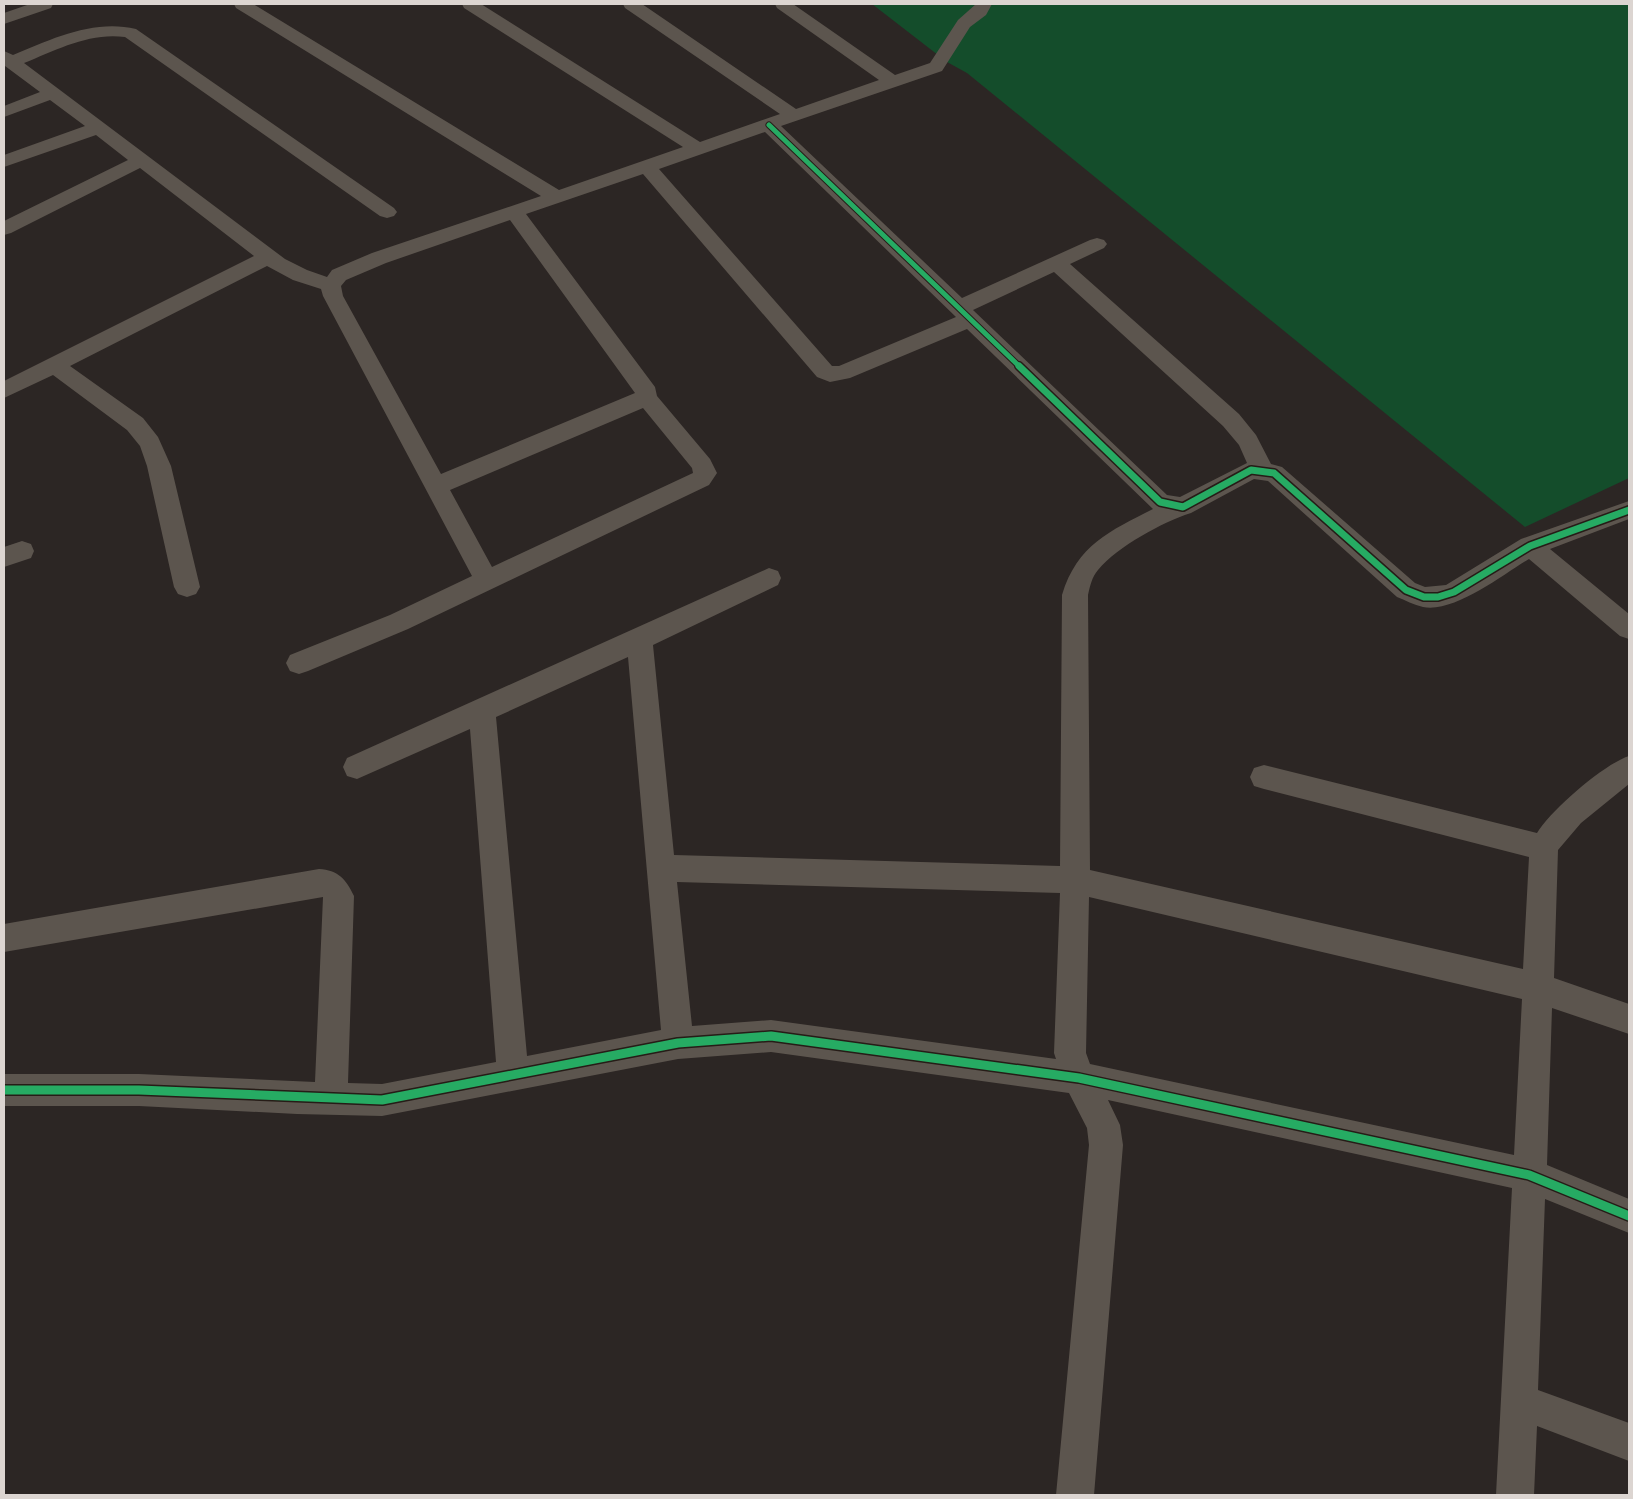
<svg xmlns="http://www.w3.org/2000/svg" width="1633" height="1499" viewBox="0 0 1633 1499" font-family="Helvetica,sans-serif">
  <rect width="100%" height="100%" fill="#2c2624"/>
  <!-- green -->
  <path fill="#144d2b" d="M872,4H1629V478L1525,527L967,73L947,62Z"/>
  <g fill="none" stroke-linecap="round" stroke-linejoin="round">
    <!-- minor -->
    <path fill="#5c554e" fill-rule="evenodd" d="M30,4H53L51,8L4,24V13Z
      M234,4H253L559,190L683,147L464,8L462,4H481L700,142L780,114L625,8L623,4H642L796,109L879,80L777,8L775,4H793L895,75L930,63L958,20L976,4H992L986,15L970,27L942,71L781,126L962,298L1090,240L1097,238L1104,240L1107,244L1104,248L1070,264L1239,414L1256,435L1271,464L1282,467L1415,583L1425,587L1446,585L1521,539L1629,501V519L1550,549L1629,614V639L1620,636L1529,559C1502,575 1455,613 1423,607C1414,605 1405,600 1397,597L1268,481L1254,479L1191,513C1163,522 1118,546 1098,570C1092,577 1090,586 1088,595L1090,870L1523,969L1529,857L1264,789L1254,786L1250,777L1254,768L1264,765L1537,833C1551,810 1604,764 1629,756V784L1581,823L1558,850L1554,978L1629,1004V1034L1552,1008L1547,1165L1629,1199V1233L1545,1199L1538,1390L1629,1423V1461L1537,1426L1534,1495H1496L1512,1188L1108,1100L1120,1125L1123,1145L1094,1495H1056L1089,1145L1087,1128L1069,1093L771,1052L678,1059L382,1116L297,1114L139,1106H4V1074H139L315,1082L323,897L4,952V924L319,869C338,870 346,879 354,896L348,1083L382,1084L496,1062L470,729L357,779L347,776L343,767L347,758L769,568L778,571L781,578L778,585L653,645L674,855L1060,866L1062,595C1077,545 1110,531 1153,509L967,329L850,378L830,382L817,377L643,174L526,214L655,387L657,396L710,459L717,473L709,485L408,629L308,671L299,674L290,671L286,663L290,655L390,615L472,576L323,296L321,289L293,280L267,266L70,366L143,418L158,437L171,466L200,587L196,594L187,597L178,594L174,587L147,466L140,446L127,430L53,375L4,398V381L254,256L140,168L11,233L4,235V221L128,160L96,135L4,167V155L85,126L50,100L4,117V106L40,92L5,66L4,51L13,55C52,39 93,19 136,29L394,208L397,212L394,216L387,218L380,216L125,37C90,32 56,50 24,63L285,259L307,270L327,277L332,270L372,253L541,196L236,8ZM765,132L956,317L839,366H832L659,169ZM510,220L635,393L441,474L343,296L341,286L346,280L386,263ZM1054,272L1223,426L1239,445L1247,463L1180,497L1167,495L973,310ZM643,408L692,468L693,473L492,567L450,490ZM628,657L661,1030L527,1056L496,717ZM677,882L1060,893L1054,1053L1056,1059L771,1020L692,1026ZM1089,897L1522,999L1514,1155L1090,1064L1086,1053Z
      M22,541L31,544L34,551L31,558L4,567V547Z"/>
    <defs>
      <path id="cycleway-far2" d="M769,125L1020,367"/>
      <path id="cycleway-far1" d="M1019,366L1160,502L1183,507L1251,470L1274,473L1406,590L1424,597H1438L1454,592L1530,546L1629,510"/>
      <path id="cycleway" d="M4,1090H139L382,1100L678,1043L771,1036L1079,1078L1529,1175L1629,1216"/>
    </defs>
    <!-- cycleway-far2 casing -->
    <use href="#cycleway-far2" stroke="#261c17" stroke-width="7"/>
    <!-- cycleway-far1 casing -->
    <use href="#cycleway-far1" stroke="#261c17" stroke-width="10"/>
    <!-- cycleway casing -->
    <use href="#cycleway" stroke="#261c17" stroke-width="12"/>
    <!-- cycleway-far2 -->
    <use href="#cycleway-far2" stroke="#26ab63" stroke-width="5"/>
    <!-- cycleway-far1 -->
    <use href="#cycleway-far1" stroke="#26ab63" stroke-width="7"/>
    <!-- cycleway -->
    <use href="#cycleway" stroke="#26ab63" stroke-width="9"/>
  </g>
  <!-- border -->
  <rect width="1633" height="1499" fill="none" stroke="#dcd5d1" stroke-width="10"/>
</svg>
